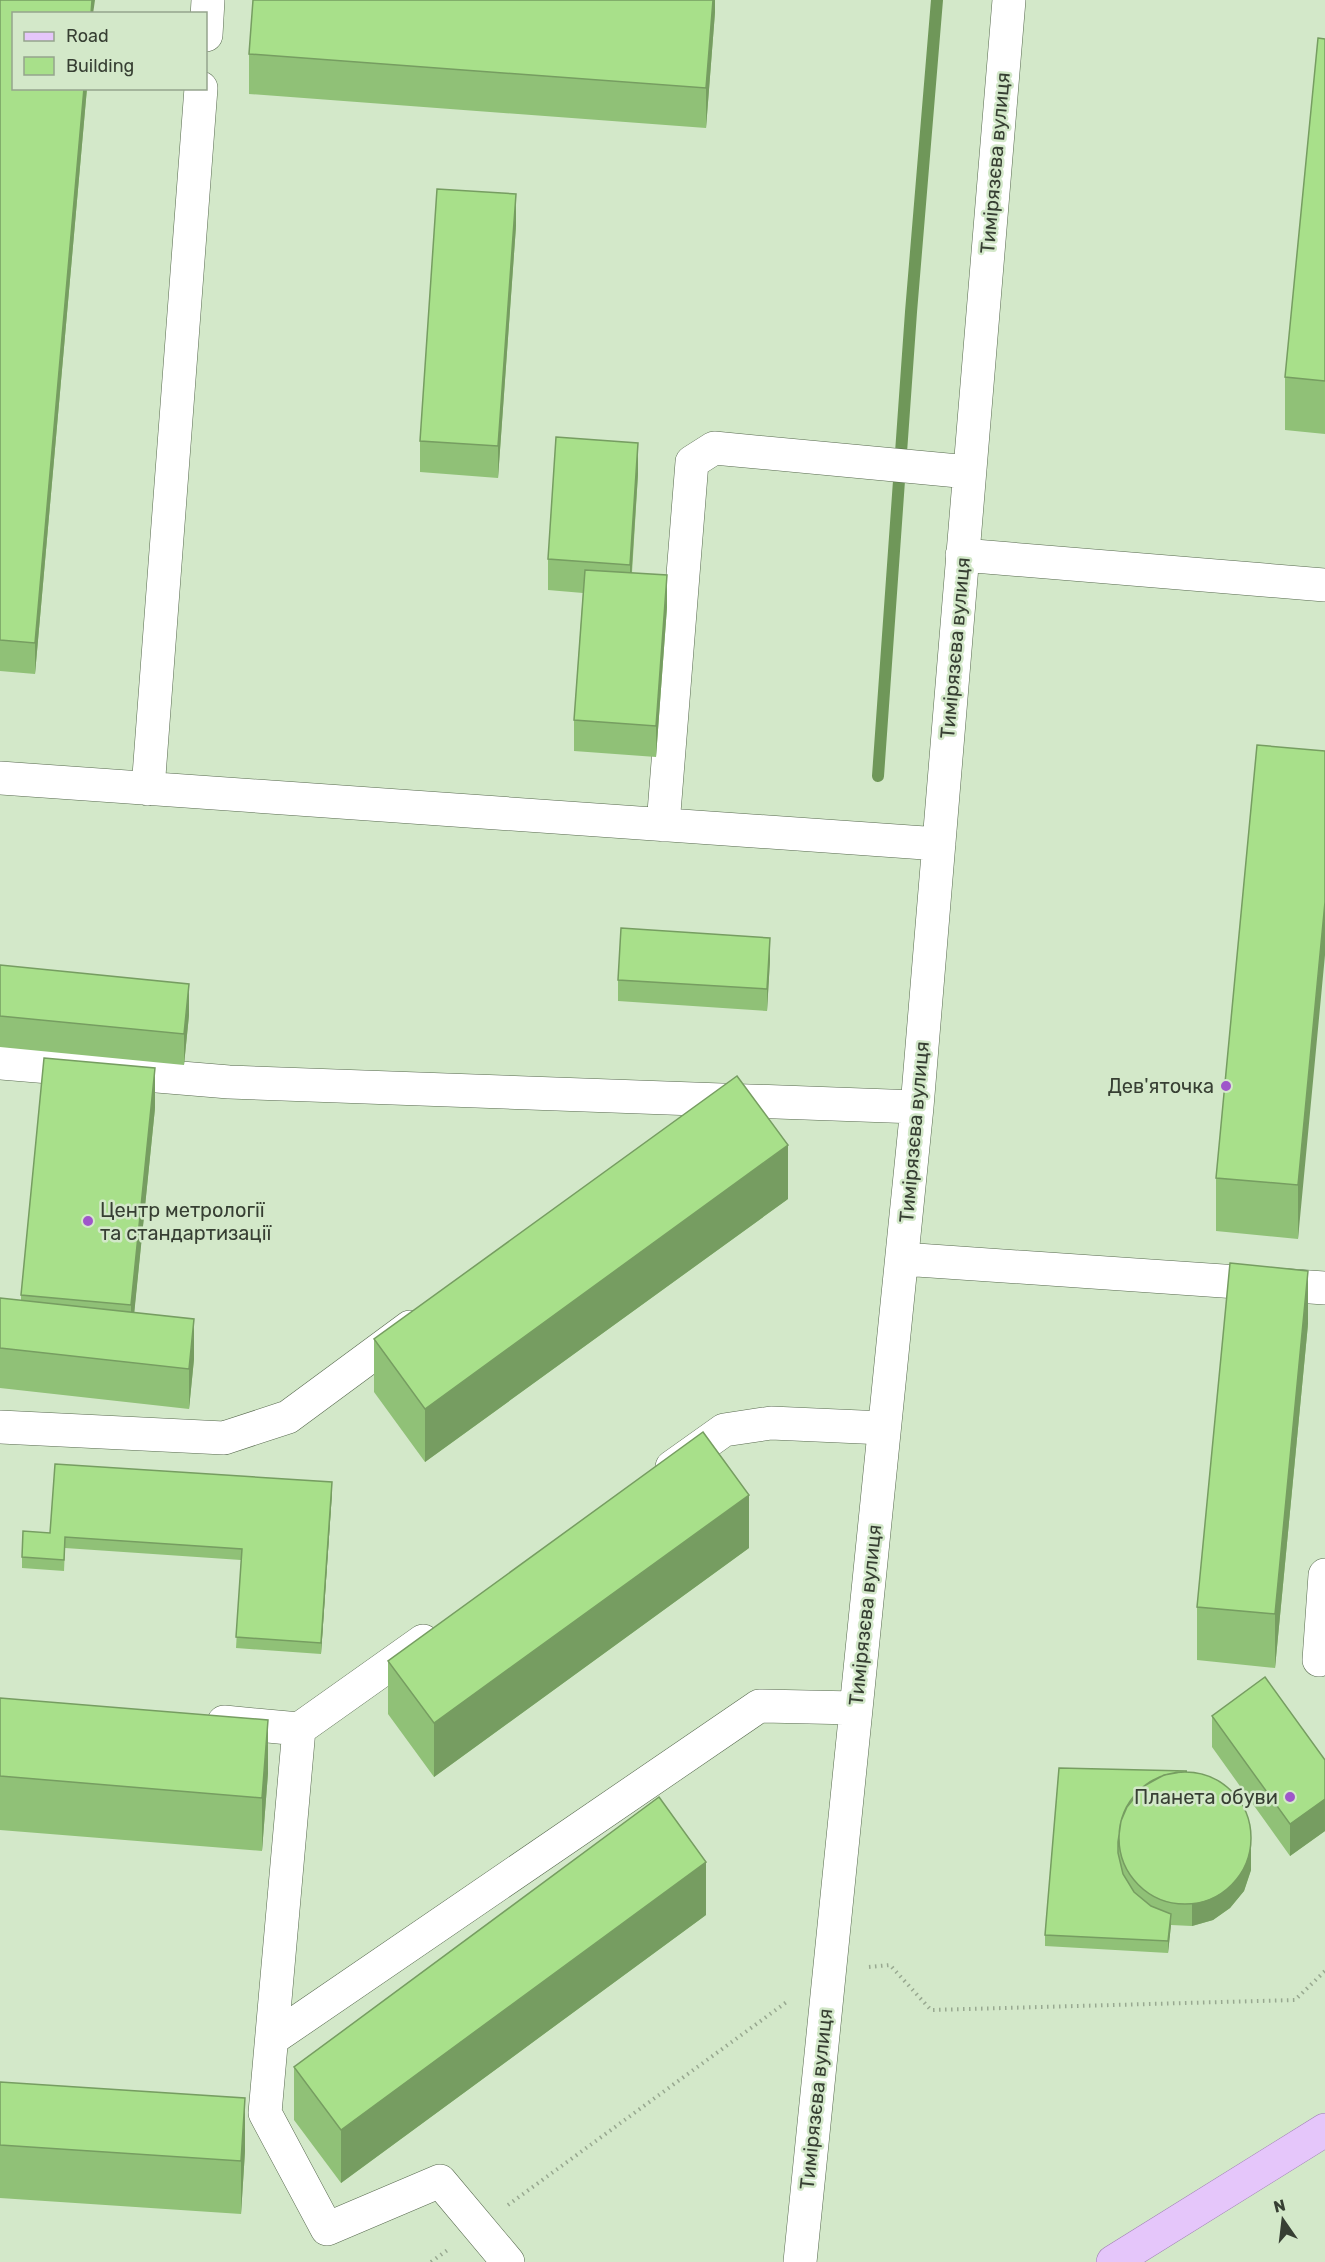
<svg xmlns="http://www.w3.org/2000/svg" width="1325" height="2262" viewBox="0 0 1325 2262" font-family="Rubik,sans-serif">
  <rect width="100%" height="100%" fill="#d3e8c9"/>
  <g fill="none" stroke-linecap="round" stroke-linejoin="round">
    <!-- stream -->
    <path stroke="#6f9759" stroke-width="12" d="M878,776L911,312L937,0"/>
    <defs>
      <path id="minor" d="M206,35L208,0
        M962,555L1325,585
        M0,778L939,844
        M148,789L201,88
        M663,825L692,462L714,448L969,472
        M0,1063L229,1082L917,1107
        M902,1259L1325,1288
        M0,1427L224,1438L288,1417L410,1327
        M672,1467L724,1430L771,1423L884,1428
        M1319,1660L1325,1575
        M224,1722L299,1729L423,1641
        M299,1729L265,2113L327,2229L440,2181L508,2262
        M272,2039L759,1706L856,1708
        M800,2262L917,1107L1009,0"/>
      <path id="major" d="M1113,2262L1325,2130"/>
    </defs>
    <!-- minor casing -->
    <use href="#minor" stroke="#57694e" stroke-width="34"/>
    <!-- major casing -->
    <use href="#major" stroke="#9d7eb2" stroke-width="34"/>
    <!-- path -->
    <path stroke="#98a890" stroke-width="4" stroke-dasharray="1.5 4.5" stroke-linecap="butt" d="M869,1967L890,1965L931,2010L1295,2000L1325,1971
      M508,2205L788,2001
      M431,2262L449,2249"/>
    <!-- minor -->
    <use href="#minor" stroke="#fff" stroke-width="33"/>
    <!-- major -->
    <use href="#major" stroke="#e5c6fa" stroke-width="33"/>
  </g>
  <!-- wall -->
  <path fill="#90c177" d="M0,0L87,88L35,674L0,671Z
    M715,0V12L706,128L249,94V54Z
    M1325,39V434L1285,430V377Z
    M516,226L498,478L420,472V441Z
    M638,474L632,573L667,607L656,757L574,751V720L583,593L548,590V559Z
    M1325,751L1298,1239L1216,1231V1178Z
    M770,960L767,1011L618,1001V980Z
    M0,965L189,1015L184,1065L0,1047Z
    M155,1108L134,1313L194,1359L189,1409L0,1388V1298L21,1301V1295Z
    M788,1199L425,1462L374,1392V1339Z
    M1308,1324L1275,1668L1197,1660V1607Z
    M332,1493L321,1654L236,1648L241,1560L65,1548L64,1571L22,1568V1557L50,1533Z
    M749,1548L434,1777L388,1714V1661Z
    M0,1698L268,1773L262,1851L0,1830Z
    M1212,1716L1325,1760V1831L1290,1856L1212,1747Z
    M1059,1768L1251,1870L1244,1891L1230,1908L1213,1920L1192,1926L1171,1925L1168,1953L1045,1946V1935Z
    M706,1915L341,2183L294,2120V2067Z
    M0,2082L245,2151L241,2214L0,2198Z"/>
  <!-- shaded-wall -->
  <path fill="#769d61" d="M92,0H95L93,14H91Z
    M713,0H715V12L706,128V88Z
    M84,88H87L35,674V643Z
    M516,194V226L498,478V446Z
    M638,443V474L630,596V565Z
    M667,575V607L656,757V726Z
    M1325,902V955L1298,1239V1185Z
    M770,938V960L767,1011V989Z
    M189,984V1015L184,1065V1034Z
    M155,1068V1108L131,1345V1305Z
    M788,1145V1199L425,1462V1409Z
    M1308,1271V1324L1275,1668V1614Z
    M194,1319V1359L189,1409V1369Z
    M332,1482V1493L321,1654V1643Z
    M749,1495V1548L434,1777V1723Z
    M268,1720V1773L262,1851V1798Z
    M1325,1799V1831L1290,1856V1824Z
    M1251,1848V1870L1244,1891L1230,1908L1213,1920L1192,1926V1904Z
    M706,1862V1915L341,2183V2130Z
    M1171,1914V1925L1168,1953V1941Z
    M245,2098V2151L241,2214V2161Z"/>
  <!-- building -->
  <path fill="#a8e08a" stroke="#769d61" stroke-width="1.5" d="M0,0H92L91,14H14V88H84L35,643L0,640Z
    M253,0H713L706,88L249,54Z
    M1318,38L1325,39V381L1285,377Z
    M437,189L516,194L498,446L420,441Z
    M556,437L638,443L630,565L548,559Z
    M585,570L667,575L656,726L574,720Z
    M1257,745L1325,751V902L1298,1185L1216,1178Z
    M621,928L770,938L767,989L618,980Z
    M0,965L189,984L184,1034L0,1016Z
    M44,1058L155,1068L131,1305L21,1295Z
    M737,1076L788,1145L425,1409L374,1339Z
    M1230,1263L1308,1271L1275,1614L1197,1607Z
    M0,1298L194,1319L189,1369L0,1348Z
    M703,1432L749,1495L434,1723L388,1661Z
    M55,1464L332,1482L321,1643L236,1637L242,1549L65,1537L64,1560L22,1557L23,1531L50,1533Z
    M1265,1677L1325,1760V1799L1290,1824L1212,1716Z
    M0,1698L268,1720L262,1798L0,1776Z
    M1059,1768L1187,1771L1164,1775L1144,1786L1127,1807L1121,1821L1118,1842V1853L1123,1874L1134,1892L1151,1906L1171,1914L1168,1941L1045,1935Z
    M1119 1838a66 66 0 1 1 132 0a66 66 0 1 1-132 0Z
    M659,1797L706,1862L341,2130L294,2067Z
    M0,2082L245,2098L241,2161L0,2145Z"/>
  <!-- markers -->
  <g fill="#9f56ca" stroke="#d3e8c9" stroke-width="2">
    <circle cx="1226" cy="1086" r="6"/>
    <circle cx="88" cy="1221" r="6"/>
    <circle cx="1290" cy="1797" r="6"/>
  </g>
  <g text-anchor="middle" dominant-baseline="central" stroke-width="5" stroke-linejoin="round" paint-order="stroke">
    <!-- street labels -->
    <g font-size="20" fill="#373f33" stroke="#d3e8c9">
      <text transform="translate(995 163) rotate(-85)">Тимірязєва вулиця</text>
      <text transform="translate(955 648) rotate(-85)">Тимірязєва вулиця</text>
      <text transform="translate(914 1132) rotate(-85)">Тимірязєва вулиця</text>
      <text transform="translate(865 1615) rotate(-84)">Тимірязєва вулиця</text>
      <text transform="translate(816 2099) rotate(-84)">Тимірязєва вулиця</text>
    </g>
    <!-- poi labels -->
    <g font-size="20" fill="#373f33" stroke="#d3e8c9" text-anchor="end">
      <text x="1214" y="1086">Дев'яточка</text>
      <text x="100" y="1210" text-anchor="start">Центр метрології<tspan x="100" dy="23">та стандартизації</tspan></text>
      <text x="1278" y="1797">Планета обуви</text>
    </g>
  </g>
  <!-- legend -->
  <rect x="12" y="12" width="195" height="78" fill="#d3e8c9" stroke="#95a48d" stroke-width="1.5"/>
  <rect x="24" y="32" width="30" height="9" fill="#e5c6fa" stroke="#95a48d" stroke-width="1.5"/>
  <text x="66" y="42" font-size="18" fill="#373f33">Road</text>
  <rect x="24" y="57" width="30" height="18" fill="#a8e08a" stroke="#95a48d" stroke-width="1.5"/>
  <text x="66" y="72" font-size="18" fill="#373f33">Building</text>
  <!-- north arrow -->
  <g transform="translate(1283 2220) rotate(346)" stroke="#d3e8c9" stroke-width="4.5" paint-order="stroke">
  <path d="M0-4.5L10 22L0 15L-10 22Z" fill="#373f33"/>
  <text y="-9" font-size="16" font-weight="bold" text-anchor="middle" fill="#373f33">N</text>
  </g>
</svg>
